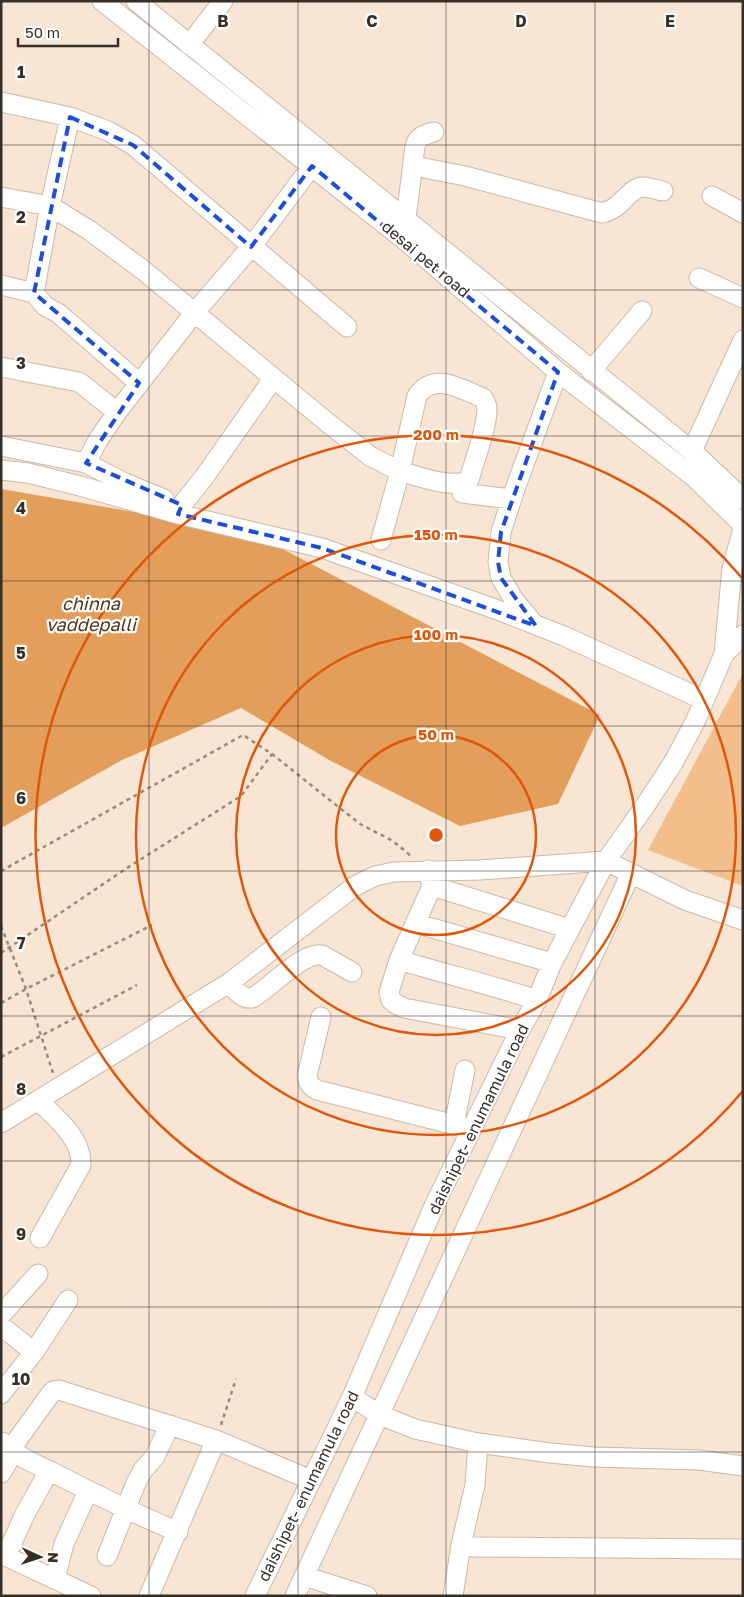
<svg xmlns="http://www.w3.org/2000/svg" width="744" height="1597" viewBox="0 0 744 1597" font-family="'Golos Text',sans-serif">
  <rect width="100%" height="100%" fill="#f8e5d4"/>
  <!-- green -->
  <path fill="#f3be8b" d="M743,673V886L648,850Z"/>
  <!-- water -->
  <path fill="#e29e5a" d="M1,489L250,532L600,715L558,804L460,826L331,761L241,708L122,760L1,828Z"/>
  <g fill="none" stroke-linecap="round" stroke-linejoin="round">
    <defs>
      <path id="minor" d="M102,1L406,241L558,372L694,477L743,525
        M136,1L692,451L743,499
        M189,45L223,1
        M1,102L70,117L108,131L133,145L347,327
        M414,166L465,176L602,213C621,210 629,187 643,187C649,187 657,190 663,191
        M712,196L743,213
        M1,197L50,206L89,230L143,270L328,423L370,456L397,470C414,475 453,490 469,480C474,461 487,429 487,409C487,405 485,402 483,398C461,389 434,371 417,396L400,471L381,540
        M406,219L415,146C418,136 424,135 434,132
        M699,278L743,298
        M1,285L34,293L45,306L58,313L139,383
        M34,293L50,206L70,117
        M1,367L79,382L117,412
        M591,371L642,311
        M1,446L86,463L125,483L164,499
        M692,451L743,340
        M86,463L98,440L117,412L195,312L251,247L312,166
        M1,470L28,473L80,486L178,514L322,548L495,609L564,636L704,700
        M462,493L511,499
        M178,514L182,505L205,476L273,379
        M534,624L514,600L501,578L498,562L501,532L515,489L558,372
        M724,654L743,635
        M428,870L432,886L399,960L389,992L391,1000L396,1004L404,1008L520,1030
        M432,886L570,929
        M415,923L552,963
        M399,960C445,974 492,985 537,1000
        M229,983C236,990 241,999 252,998C269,989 303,951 322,955L352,972
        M321,1017L307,1076C308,1083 310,1086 317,1090L471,1129
        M38,1100C56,1118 82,1138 81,1165L40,1238
        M1,1123L229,983L355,886L375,876L394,872L480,870L606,861L685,900L743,920
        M454,1125L465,1070
        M1,1315L38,1274
        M1,1326L34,1352
        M1,1394L34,1352L68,1300
        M352,1397L380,1415L415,1429L478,1443L550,1453L594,1457L699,1460L743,1466
        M2,1442C17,1456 35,1464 54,1473C94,1494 136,1514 178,1532
        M478,1443L475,1485L461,1545L473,1547L743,1549
        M10,1450L49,1396L53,1391L59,1390L216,1440L311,1480
        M1,1473L13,1453
        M1,1554L91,1596
        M6,1556L25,1514L49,1471
        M107,1556L136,1483L143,1470L154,1458L170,1425
        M304,1576L367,1596
        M55,1579L64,1544L88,1491
        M149,1596L216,1440
        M255,1596L352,1397L434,1206L520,1030L537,1000L552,963L606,861L645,806L673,763L695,722L724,654L732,568L743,529
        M295,1596L631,873
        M453,1596L461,1545"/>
    </defs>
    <!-- minor casing -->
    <use href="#minor" stroke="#cbb9a9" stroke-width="21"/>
    <!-- path -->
    <path stroke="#978a7e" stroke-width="2.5" stroke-dasharray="4 4" stroke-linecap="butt" d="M1,871L243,735L272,754L360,824L393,841L411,856
      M1,926L26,989L53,1073
      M1,953L127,868L241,796L272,754
      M1,1003L26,989L152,925
      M1,1057L137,985
      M221,1425L236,1379"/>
    <!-- minor -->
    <use href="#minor" stroke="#fff" stroke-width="19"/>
  </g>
  <!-- marked area -->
  <path fill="none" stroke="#1d4ed8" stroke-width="4" stroke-dasharray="10 6" stroke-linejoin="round" d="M70,117L133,145L251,247L312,166L558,372L501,532L498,562L501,578L536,626L322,548L178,514L182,505L86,463L139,383L34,293Z"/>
  <!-- grid -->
  <path fill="none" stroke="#362f28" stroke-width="1" stroke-opacity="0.55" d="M149,1V1596M298,1V1596M446,1V1596M595,1V1596M1,145H743M1,290H743M1,436H743M1,581H743M1,726H743M1,871H743M1,1016H743M1,1161H743M1,1307H743M1,1452H743"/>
  <!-- distance rings -->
  <g fill="none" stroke="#df570d" stroke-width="2.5">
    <circle cx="436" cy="835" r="100"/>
    <circle cx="436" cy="835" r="200"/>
    <circle cx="436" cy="835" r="300"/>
    <path d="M742 1092A400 400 0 1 1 742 578"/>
  </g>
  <g text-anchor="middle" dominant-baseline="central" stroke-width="4.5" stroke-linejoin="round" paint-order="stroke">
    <!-- street labels -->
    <g font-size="16" fill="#362f28" stroke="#fff">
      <text transform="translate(426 259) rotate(40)">desai pet road</text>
      <text transform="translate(478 1119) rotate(-64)">daishipet- enumamula road</text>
      <text transform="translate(308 1486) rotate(-64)">daishipet- enumamula road</text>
    </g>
    <!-- water labels -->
    <g font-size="18" font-style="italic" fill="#503417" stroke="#fff">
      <text x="91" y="603">chinna<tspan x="91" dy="21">vaddepalli</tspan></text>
    </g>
  </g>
  <g font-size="16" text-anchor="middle" font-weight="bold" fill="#362f28" stroke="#fff" stroke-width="4.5" stroke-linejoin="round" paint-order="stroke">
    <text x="223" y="27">B</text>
    <text x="372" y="27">C</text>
    <text x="521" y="27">D</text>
    <text x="670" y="27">E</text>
    <text x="21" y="78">1</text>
    <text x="21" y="223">2</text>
    <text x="21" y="369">3</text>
    <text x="21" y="514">4</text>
    <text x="21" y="659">5</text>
    <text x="21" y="804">6</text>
    <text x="21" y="949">7</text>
    <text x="21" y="1095">8</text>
    <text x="21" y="1240">9</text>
    <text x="21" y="1385">10</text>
  </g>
  <circle cx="436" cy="835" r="8" fill="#df570d" stroke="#fff" stroke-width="2.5"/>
  <g font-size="15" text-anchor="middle" font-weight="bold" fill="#df570d" stroke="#fff" stroke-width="4.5" stroke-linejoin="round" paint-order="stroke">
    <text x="436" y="440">200 m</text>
    <text x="436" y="540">150 m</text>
    <text x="436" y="640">100 m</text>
    <text x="436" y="740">50 m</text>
  </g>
  <!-- border -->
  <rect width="744" height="1597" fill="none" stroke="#362f28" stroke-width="5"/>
  <!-- north arrow -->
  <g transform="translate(40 1557) rotate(93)" stroke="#ffffff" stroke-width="4" paint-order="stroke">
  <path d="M0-4L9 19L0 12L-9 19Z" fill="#362f28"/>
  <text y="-8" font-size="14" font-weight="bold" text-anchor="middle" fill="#362f28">N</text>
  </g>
  <!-- scale -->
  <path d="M18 38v8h100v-8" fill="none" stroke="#362f28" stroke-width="2.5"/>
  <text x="25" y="38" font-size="15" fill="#362f28" stroke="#ffffff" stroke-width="4" paint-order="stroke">50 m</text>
</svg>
